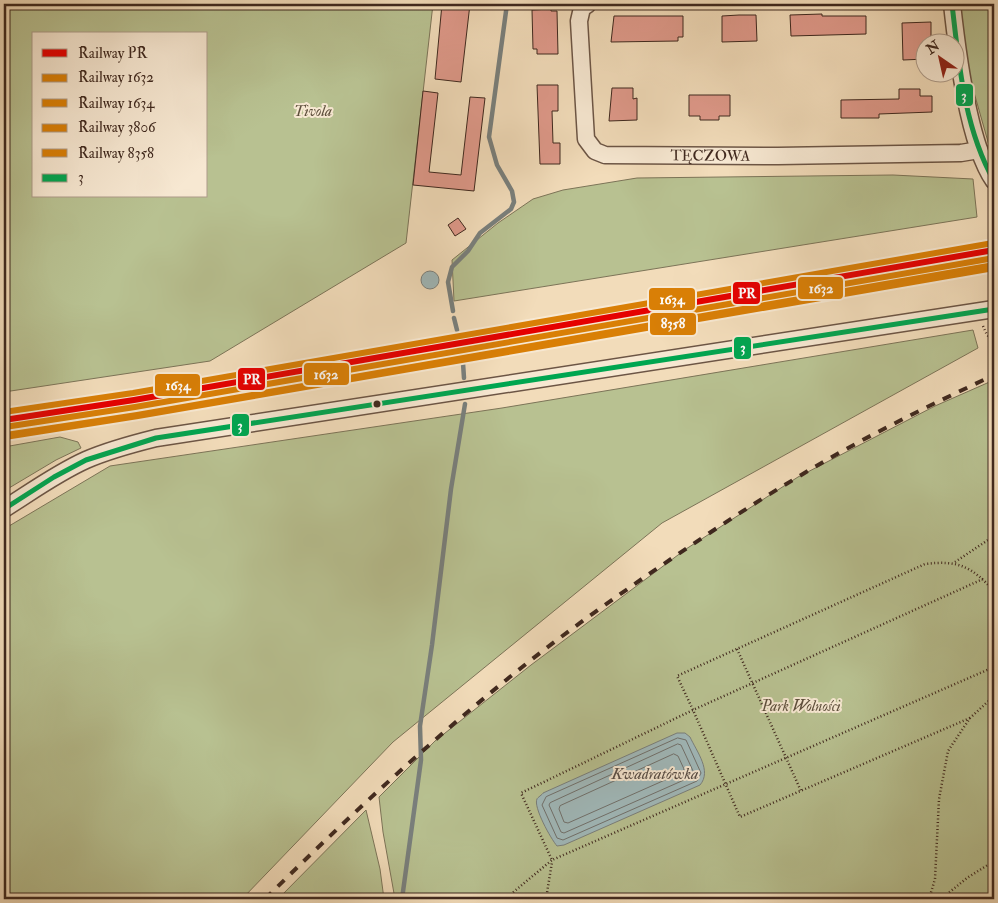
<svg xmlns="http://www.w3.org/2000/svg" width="998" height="903" viewBox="0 0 998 903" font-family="'IM FELL Double Pica',serif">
  <rect width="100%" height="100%" fill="#f2dcba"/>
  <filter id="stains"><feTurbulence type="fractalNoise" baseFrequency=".004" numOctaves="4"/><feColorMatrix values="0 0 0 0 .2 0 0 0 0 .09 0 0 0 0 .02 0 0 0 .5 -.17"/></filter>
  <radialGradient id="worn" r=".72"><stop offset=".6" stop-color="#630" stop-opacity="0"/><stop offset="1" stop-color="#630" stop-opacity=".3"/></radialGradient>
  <!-- green -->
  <path fill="#b8c191" stroke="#7c7458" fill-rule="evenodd" d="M4,4H433L406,243L210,361L4,392ZM34,34H206V196H34Z
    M957,4H994V163L964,57Z
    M893,175L973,179L977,217L454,301L452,260L498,223L533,199L563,190L637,178Z
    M973,330L978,348L662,523L393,742L242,899H4V529L110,466L502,408Z
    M994,380V899H395L383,832L379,797L435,741L531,665L686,549L798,477L935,406Z
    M60,437L78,442L81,448L56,460L4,491V447Z
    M366,810L380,869L384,899H278Z"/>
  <!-- water -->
  <path fill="#a0b9bb" stroke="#797f7c" d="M421 280a9 9 0 1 1 18 0a9 9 0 1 1-18 0Z
    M677,733H685L690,737C697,752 712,771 700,785L564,845L557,846C551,839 533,807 537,799C537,798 543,794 543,793Z"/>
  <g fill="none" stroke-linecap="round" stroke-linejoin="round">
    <!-- shore -->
    <path stroke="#70706c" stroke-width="1" d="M678,738L686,740L701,773L697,781L563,840L557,838L542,805L546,797Z
      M678,744L681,745L694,773L693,776L564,833L561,832L549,805L550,803Z
      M674,754L678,756L684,769L683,772L568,823L564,822L559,809L560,806Z"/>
    <!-- stream -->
    <path stroke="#797f7c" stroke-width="4.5" d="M453,311L448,282L452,267L468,251L480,233L511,209L514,202L512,191L497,165L489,137L507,4
      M454,318L457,330
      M463,363L464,378
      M402,899L421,760L420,726L432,645L451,489L465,404"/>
  </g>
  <!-- building -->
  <path fill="#df998a" stroke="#3f281e" d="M442,4H470L461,82L435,79Z
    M551,9V11H557L558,54H537V49H533L532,10Z
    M822,14V16H866V34L791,36L790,15Z
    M739,15H756L757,41L722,42V16Z
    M614,16H683V37H678V41L611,42Z
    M931,22V42H926V59L903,60L902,23Z
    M537,85H558V111H552L553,143H560V164H540Z
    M612,88H633V99L637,98V120L609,121Z
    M899,89H920V96H932V112L879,114V118H841V100L899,99Z
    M423,91L438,93L429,172L461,175L470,97L485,98L474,191L413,185Z
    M689,95H730V116H719V120H700V116H689Z
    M458,218L466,229L455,236L448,225Z"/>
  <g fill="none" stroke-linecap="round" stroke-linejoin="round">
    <defs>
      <g id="minor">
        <path id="s1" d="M588,4L582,8L579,21L586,139L595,151L605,155L778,156L961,153L979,150"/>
        <path d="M952,4C957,50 968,144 994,181"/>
        <path d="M4,509C31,492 57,473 86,460C109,450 132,444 156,438L994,309"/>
      </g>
    </defs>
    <!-- minor casing -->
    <use href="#minor" stroke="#6c5545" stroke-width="19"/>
    <!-- path -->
    <path stroke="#3f281e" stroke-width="2.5" stroke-dasharray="1 2.5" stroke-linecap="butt" d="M983,326L987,335L994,341
      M955,562L994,536
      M983,579L693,710L677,676L925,564C958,560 971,566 994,591
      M737,649L801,791
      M970,718L740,817L693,710L521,793L552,860L994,667
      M505,899L552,860
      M546,899L552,862
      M929,899L935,879L939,799L948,751L970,718L994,696
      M941,899L967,878L994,861"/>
    <!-- minor -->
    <use href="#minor" stroke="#f7e8d2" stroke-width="16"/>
    <!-- rail -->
    <path stroke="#3f281e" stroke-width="4" stroke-dasharray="9 9" stroke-linecap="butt" d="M265,899C347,818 431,740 521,668C562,635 606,604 649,574C696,542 744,509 793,480C858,440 926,407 994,375"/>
    <defs>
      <path id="bus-1" d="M952,4C959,64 964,128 994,181
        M4,509L54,477L86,460L156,438L994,309"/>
    </defs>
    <!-- bus-1 casing -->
    <use href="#bus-1" stroke="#f7e8d2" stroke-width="9"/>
    <!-- bus-1 -->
    <use href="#bus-1" stroke="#00a651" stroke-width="5"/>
    <defs>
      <path id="rail-1" d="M4,420L134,400L994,250"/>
      <path id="rail-2" d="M5,427L135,407L994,258"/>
      <path id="rail-3" d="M4,412L133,393L993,243"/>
      <path id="rail-4" d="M6,435L137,415L994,265"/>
      <path id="rail-5" d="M5,437L138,416L994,268"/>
    </defs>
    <!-- rail-1 casing -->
    <use href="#rail-1" stroke="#f7e8d2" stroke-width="10"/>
    <!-- rail-2 casing -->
    <use href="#rail-2" stroke="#f7e8d2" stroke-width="10"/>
    <!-- rail-3 casing -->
    <use href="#rail-3" stroke="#f7e8d2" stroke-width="10"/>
    <!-- rail-4 casing -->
    <use href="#rail-4" stroke="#f7e8d2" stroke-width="10"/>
    <!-- rail-5 casing -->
    <use href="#rail-5" stroke="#f7e8d2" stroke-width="10"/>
    <!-- rail-1 -->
    <use href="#rail-1" stroke="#e50000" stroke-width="6"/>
    <!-- rail-2 -->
    <use href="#rail-2" stroke="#d97f06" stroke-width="6"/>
    <!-- rail-3 -->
    <use href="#rail-3" stroke="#d97f06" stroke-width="6"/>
    <!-- rail-4 -->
    <use href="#rail-4" stroke="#d97f06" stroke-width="6"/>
    <!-- rail-5 -->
    <use href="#rail-5" stroke="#d97f06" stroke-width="6"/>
  </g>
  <!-- markers -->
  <circle fill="#3f281e" stroke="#f7e8d2" stroke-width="2" cx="377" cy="404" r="4.5"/>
  <g text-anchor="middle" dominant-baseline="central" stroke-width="4" stroke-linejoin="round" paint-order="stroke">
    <!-- park labels -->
    <g font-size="15" font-style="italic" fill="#5d4e3b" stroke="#f7e8d2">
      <text x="313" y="111">Tivola</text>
      <text x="801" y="706">Park Wolności</text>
    </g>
    <!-- street labels -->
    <g font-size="15" fill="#3f281e" stroke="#f7e8d2">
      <text stroke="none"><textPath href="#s1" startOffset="270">TĘCZOWA</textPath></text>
    </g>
    <!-- water labels -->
    <g font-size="16" font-style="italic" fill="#574c45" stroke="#f7e8d2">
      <text x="655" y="774">Kwadratówka</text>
    </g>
  </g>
  <g stroke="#f7e8d2" stroke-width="2">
    <rect x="955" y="83" width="19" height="24" rx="5" fill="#00a651"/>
    <rect x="797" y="276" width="47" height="24" rx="5" fill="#d97f06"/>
    <rect x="732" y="281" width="29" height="24" rx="5" fill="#e50000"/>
    <rect x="648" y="287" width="48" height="24" rx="5" fill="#d97f06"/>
    <rect x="649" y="312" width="48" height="24" rx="5" fill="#d97f06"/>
    <rect x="733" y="336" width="19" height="24" rx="5" fill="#00a651"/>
    <rect x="303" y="362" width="47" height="24" rx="5" fill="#d97f06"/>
    <rect x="237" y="367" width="29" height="24" rx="5" fill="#e50000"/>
    <rect x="154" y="373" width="47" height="24" rx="5" fill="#d97f06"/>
    <rect x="231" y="413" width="19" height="24" rx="5" fill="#00a651"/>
  </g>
  <g font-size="14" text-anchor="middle" font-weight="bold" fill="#fff">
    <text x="964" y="100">3</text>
    <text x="821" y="293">1632</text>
    <text x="747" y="298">PR</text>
    <text x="672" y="304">1634</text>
    <text x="673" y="328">8358</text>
    <text x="743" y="352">3</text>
    <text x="326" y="379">1632</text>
    <text x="252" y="384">PR</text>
    <text x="178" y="390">1634</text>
    <text x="240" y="430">3</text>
  </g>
  <!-- margin -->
  <rect width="998" height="903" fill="none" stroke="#f2dcba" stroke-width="20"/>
  <rect x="5" y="5" width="988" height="893" fill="none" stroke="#3f281e" stroke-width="2.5"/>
  <rect x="10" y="10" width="978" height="883" fill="none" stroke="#3f281e"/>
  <!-- legend -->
  <rect x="32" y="32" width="175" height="165" fill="#f7e8d2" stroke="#ad9b8a"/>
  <rect x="42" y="49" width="25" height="8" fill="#e50000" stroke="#ad9b8a"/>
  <text x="78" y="58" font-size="15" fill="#3f281e">Railway PR</text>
  <rect x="42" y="74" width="25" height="8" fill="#d97f06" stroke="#ad9b8a"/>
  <text x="78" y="82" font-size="15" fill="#3f281e">Railway 1632</text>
  <rect x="42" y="99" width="25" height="8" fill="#d97f06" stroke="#ad9b8a"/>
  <text x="78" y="108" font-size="15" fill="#3f281e">Railway 1634</text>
  <rect x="42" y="124" width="25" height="8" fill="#d97f06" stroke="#ad9b8a"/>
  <text x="78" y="132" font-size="15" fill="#3f281e">Railway 3806</text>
  <rect x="42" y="149" width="25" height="8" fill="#d97f06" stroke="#ad9b8a"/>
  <text x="78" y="158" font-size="15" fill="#3f281e">Railway 8358</text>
  <rect x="42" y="174" width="25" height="8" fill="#00a651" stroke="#ad9b8a"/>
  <text x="78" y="182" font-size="15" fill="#3f281e">3</text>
  <!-- north arrow -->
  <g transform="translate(940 58) rotate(326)"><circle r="24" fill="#f7e8d2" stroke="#ad9b8a"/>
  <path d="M0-4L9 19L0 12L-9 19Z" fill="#8f2418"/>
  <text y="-8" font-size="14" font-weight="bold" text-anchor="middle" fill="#3f281e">N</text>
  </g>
  <rect width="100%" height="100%" filter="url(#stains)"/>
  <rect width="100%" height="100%" fill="url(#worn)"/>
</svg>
